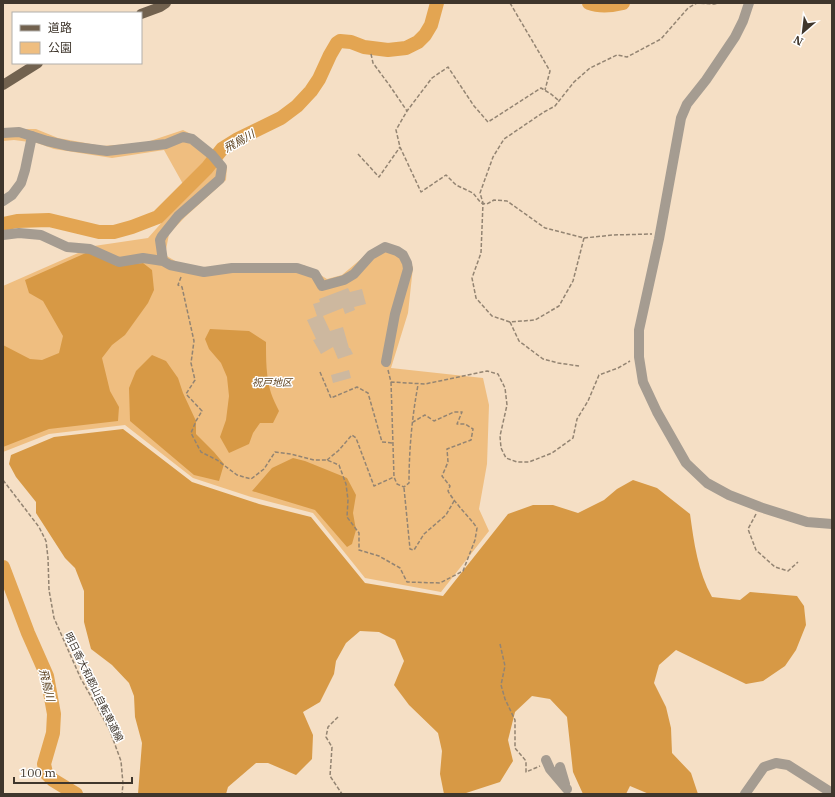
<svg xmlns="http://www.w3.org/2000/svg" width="835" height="797" viewBox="0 0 835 797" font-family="'IBM Plex Serif','Noto Sans JP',serif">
  <rect width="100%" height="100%" fill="#f5dfc5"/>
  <!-- green -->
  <path fill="#efbe80" d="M3,129H36L58,138L102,146L144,143L183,130L197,137L227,166L226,180L185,217L169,234L165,255L177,262L201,267L304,265L327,279L342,275L374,248L389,244L413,267L408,313L391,368L483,378L489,405L487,464L479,509L489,531L441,592L365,578L313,513L251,497L193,478L125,425L49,434L3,452V286L94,246L148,238L188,193L164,150L112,158L54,149L37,143L14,140L3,141Z"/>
  <!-- forest -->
  <path fill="#d79945" d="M88,252L117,266L143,263L152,270L154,290L148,303L125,335L112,345L102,358L110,391L119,407L118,421L49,429L3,447V345L30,359L42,360L59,353L63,336L43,301L29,293L25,280Z
    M210,329L249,331L266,342C266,359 266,377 271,393C273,399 276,405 279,411L273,423H260L253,433L249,444L229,453L220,437L226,420L229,396L227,377L221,363L209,349L205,339Z
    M152,355L166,361L178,378L183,393L196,421V434L214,452L224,464L219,481L194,475L130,421L129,388L136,371Z
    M123,429L192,482L259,504L311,517L365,583L443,596L508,514L533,505H553L578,513L604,500L617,489L633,480L657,488L690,514C694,543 698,572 712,597L740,600L750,592L797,596L804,606L806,625L796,650L785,666L763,681L746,684L676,650L659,665L654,683L666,707L671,728L672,753L691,773L698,794H649L630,786L626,794H583L573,772L567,717L550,699L532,696L515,712L508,740L513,761L500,782L463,794H444L440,774L442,751L438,733L409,705L394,685L404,661L395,640L379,632L360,631L346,643L336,661L334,674L320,702L303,712L313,735L312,759L296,775L268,763H256L228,787L226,794H138L142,743L135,717L134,696L129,683L112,665L91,649L84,622V591L75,568L65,558L36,513V502L16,477L9,464L11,455L54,437Z
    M293,458L305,461L347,478L356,495L353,513L356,530L352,544L347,547L315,510L252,491L272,468Z"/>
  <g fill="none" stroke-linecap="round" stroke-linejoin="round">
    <!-- river -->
    <path stroke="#e3a552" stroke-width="14" d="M589,3C600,7 611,6 623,3
      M3,224L17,221L49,220L99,232H114L132,227L158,217L207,168L222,149L238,139L281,118L297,106L311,91L319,79L330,55L337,43L340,41L351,42L364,47L388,50L406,48L418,42L425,35L431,25L437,3
      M3,567L28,633L47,676L54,714L53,733L44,764L46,773L53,780L76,794"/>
  </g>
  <!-- building -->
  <path fill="#cdb89f" d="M348,288L350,292L362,289L366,304L354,307L355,310L345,314L343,308L323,316L330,331L343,327L349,348H350L353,354L338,359L333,347L321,354L313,340L316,339L307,320L317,316L313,304L320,302L319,299Z
    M349,370L351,378L333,383L331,375Z"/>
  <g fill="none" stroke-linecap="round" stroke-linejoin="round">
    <!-- path -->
    <path stroke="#938472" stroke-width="1.5" stroke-dasharray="4 2" stroke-linecap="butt" d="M510,3L550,71L545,90
      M371,54L373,63L390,86L407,111
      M558,100L551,94L541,88L488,122L474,106L448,67L432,78L407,111L396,130L400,147L421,192L446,175L456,185L473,193L481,203L487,204L494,200L507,201L545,228L584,238L613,235L652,234
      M358,154L379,177L400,147
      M584,238L573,281L559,306L535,320L510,322L492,316L476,298L472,278L481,253L483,203L480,193L493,157L504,139L544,112L555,106L574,82L590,68L617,55L627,57L661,39L688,8L697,3L714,4L720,3
      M181,277L178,285L182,287L194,341L191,363L195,380L186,394L202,411L196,421L191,433L201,452L217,460L237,475L251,479L264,469L275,452L291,454L314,460H327L339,465L346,484L348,500L347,517L359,533V550L379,556L400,568L407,582L440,583L463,571L475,540L477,528C468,515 456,505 448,491L450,486L442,476L448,462L447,449L471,440L473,429L465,424H457L462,412H454L434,421L425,415L413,422
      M510,322L519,341L543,359L558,363L579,366
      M388,370L391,382L425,384L487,371L498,374L505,388L507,405L500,436L501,448L506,458L517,462H529L552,453L573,438L577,419L588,401L599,375L618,368L630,361
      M320,372L331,398L357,387L368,393L382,442L393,443
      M391,382L394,477L397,484L404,487L409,483C409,450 412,417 418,385
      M327,460L338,451L352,435L356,438L374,486L394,477
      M3,480L39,527L46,541L48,558L49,590L54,618L81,679L97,707L110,731L121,761L123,784L122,794
      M404,488L410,549L414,550L424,534L446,515L454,501
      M756,514L748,529L756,550L775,567L788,571L798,562
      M500,644L505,666L501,685L505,699L515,720V748L526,761V772L540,766
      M338,717L328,727L326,737L332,747L330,776L342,794"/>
    <!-- minor -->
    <path stroke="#a59c91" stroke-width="10" d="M749,3L743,21L735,37L706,80L687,104L681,118L659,239L639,330V357L643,382L657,412L686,463L707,483L729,495L760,507L807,522L832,524
      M3,133L19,132L47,141L69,146L107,151L166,144L183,137L192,139L212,155L222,167L220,179L178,216L162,236L160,240L163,261
      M3,201L12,195L21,183L25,170L32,136
      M3,235L19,233L41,235L67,247L90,249L119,262L143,258L163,261L170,265L204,272L232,268H297L315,274L322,286L344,280L354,274L371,255L385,247L397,251L403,255L407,263L408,269L395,314L386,362
      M546,760L550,769L567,789
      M560,767L565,784
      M745,794L764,767L776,763L788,765L832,793"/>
    <!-- major -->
    <path stroke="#72624f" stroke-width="10" d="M141,14L160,7L166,3
      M3,85L38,63"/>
  </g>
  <g text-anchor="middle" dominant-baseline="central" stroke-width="3" stroke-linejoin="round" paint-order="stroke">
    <!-- park labels -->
    <g font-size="10" font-style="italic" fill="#604523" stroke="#fff">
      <text x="272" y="382">祝戸地区</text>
    </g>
    <!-- street labels -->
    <g font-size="10" fill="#3f362c" stroke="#fff">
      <text transform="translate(94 687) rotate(64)">明日香大和郡山自転車道線</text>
    </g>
    <!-- water labels -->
    <g font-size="11" font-style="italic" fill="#5b411e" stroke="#fff">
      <text transform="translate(239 141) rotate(-29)">飛鳥川</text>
      <text transform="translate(47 685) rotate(76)">飛鳥川</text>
    </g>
  </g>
  <!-- border -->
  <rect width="835" height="797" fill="none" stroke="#3f362c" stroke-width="8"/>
  <!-- legend -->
  <rect x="12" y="12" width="130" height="52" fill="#ffffff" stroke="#b2afab"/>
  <rect x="20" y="25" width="20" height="6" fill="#72624f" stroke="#b2afab"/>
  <text x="48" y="32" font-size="12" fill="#3f362c">道路</text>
  <rect x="20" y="42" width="20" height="12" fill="#efbe80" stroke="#b2afab"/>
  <text x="48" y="52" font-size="12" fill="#3f362c">公園</text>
  <!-- north arrow -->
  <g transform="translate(803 32) rotate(208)" stroke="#ffffff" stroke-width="3" paint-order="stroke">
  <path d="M0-3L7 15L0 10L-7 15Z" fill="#3f362c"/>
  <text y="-6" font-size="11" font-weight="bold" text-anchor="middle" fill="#3f362c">N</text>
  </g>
  <!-- scale -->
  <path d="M14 777v6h118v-6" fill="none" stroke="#3f362c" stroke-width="2"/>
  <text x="20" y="777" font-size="12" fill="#3f362c" stroke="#ffffff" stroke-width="3" paint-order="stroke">100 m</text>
</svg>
